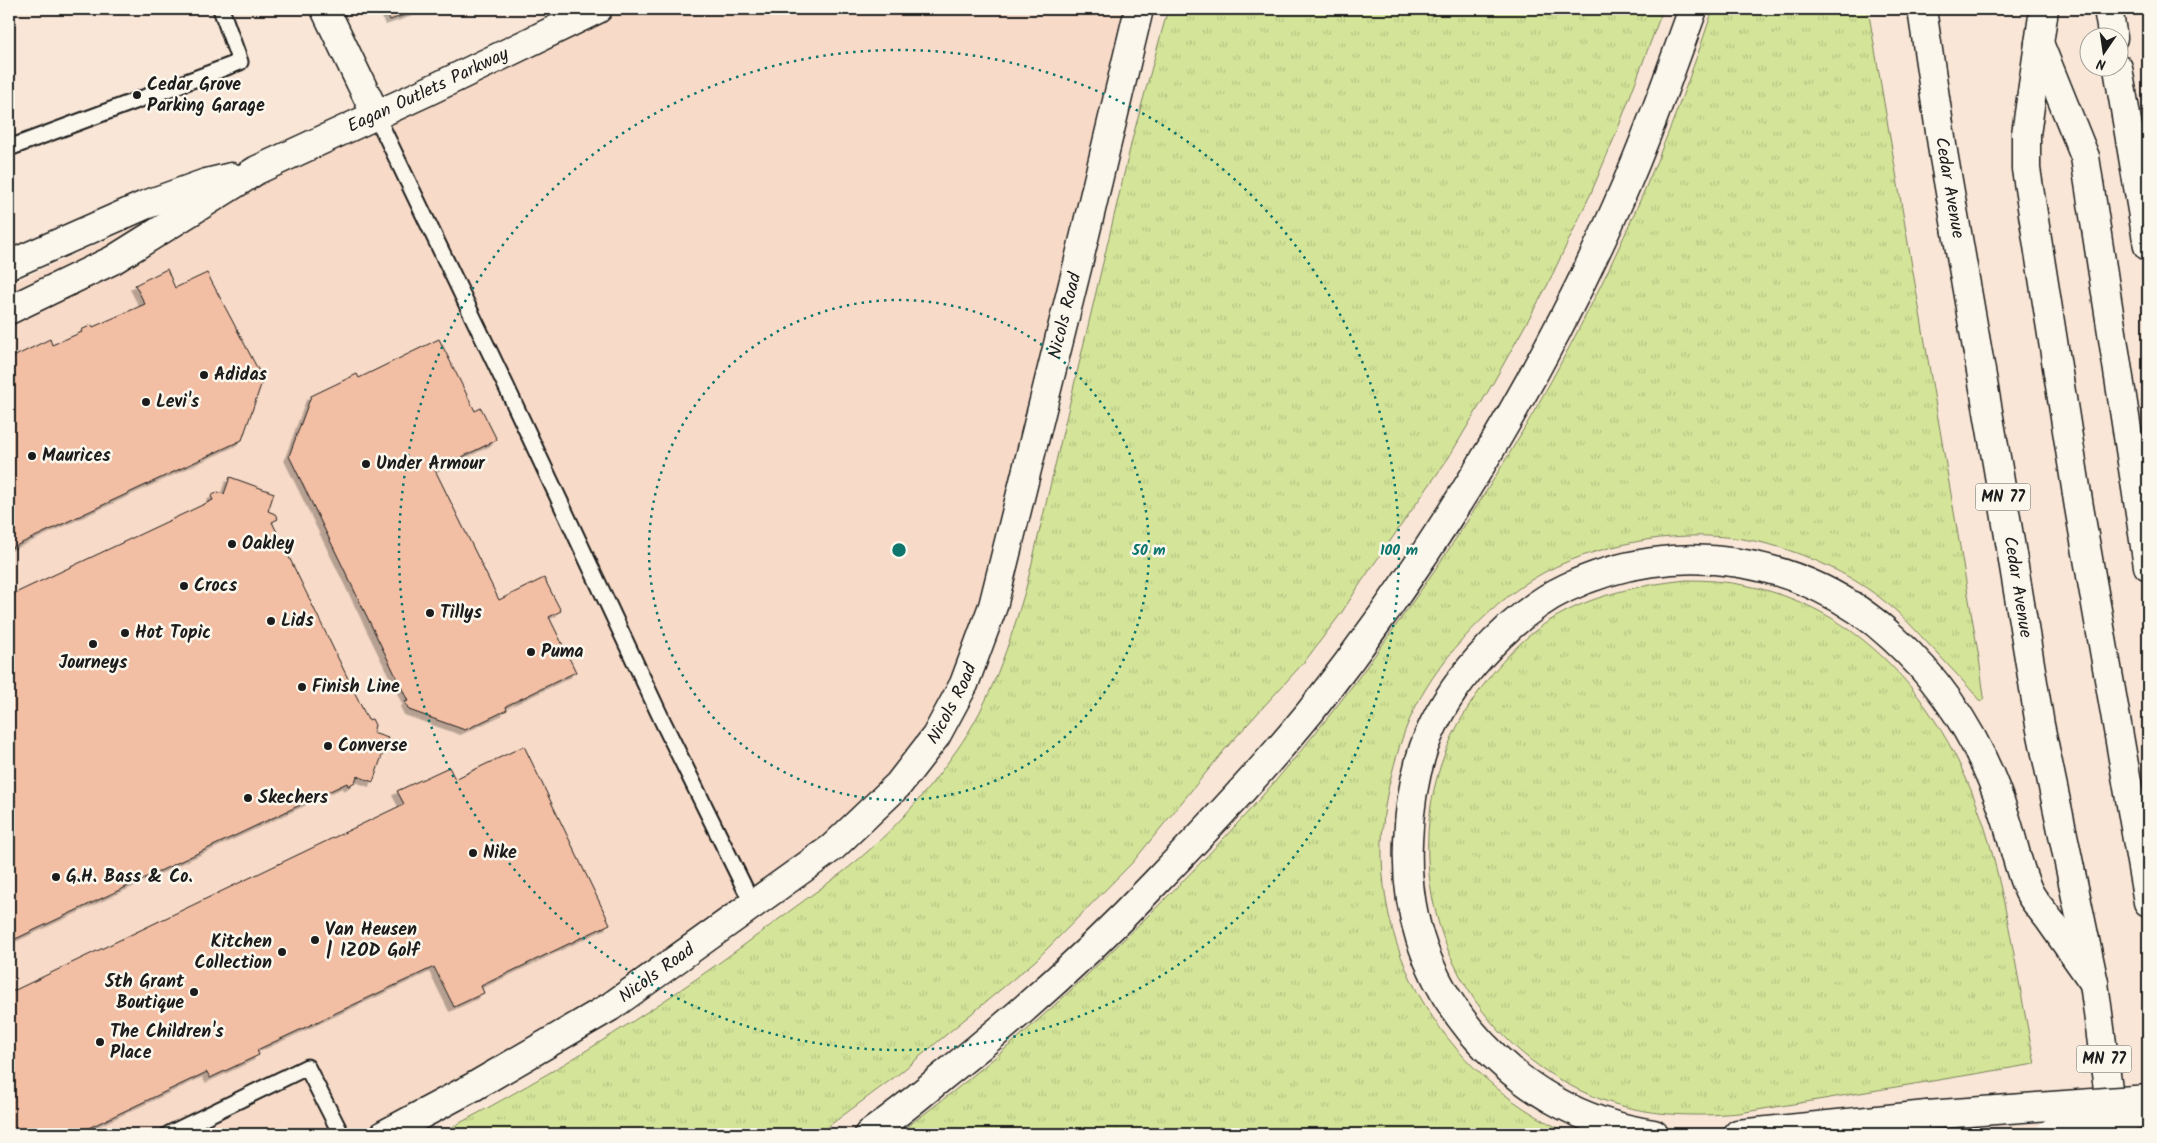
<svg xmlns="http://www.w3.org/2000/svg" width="2157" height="1143" viewBox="0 0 2157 1143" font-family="Kalam,sans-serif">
  <defs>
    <pattern id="grass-tufts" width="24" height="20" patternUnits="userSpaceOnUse" patternTransform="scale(1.25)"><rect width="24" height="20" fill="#d4e599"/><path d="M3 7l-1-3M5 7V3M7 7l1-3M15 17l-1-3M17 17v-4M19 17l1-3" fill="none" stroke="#b5c483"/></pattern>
    <filter id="shadow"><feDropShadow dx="-4.5" dy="4.5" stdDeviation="0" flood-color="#0004"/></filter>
  </defs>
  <rect width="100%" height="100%" fill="#f9e6d6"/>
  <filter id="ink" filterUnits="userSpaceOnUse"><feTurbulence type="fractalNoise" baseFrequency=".02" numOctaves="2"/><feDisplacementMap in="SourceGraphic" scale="10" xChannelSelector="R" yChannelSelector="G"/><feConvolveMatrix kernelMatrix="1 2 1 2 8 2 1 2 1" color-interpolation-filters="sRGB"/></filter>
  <g filter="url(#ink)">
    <!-- built -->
    <path fill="#f7dac7" d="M598,9H1139L993,606L936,736L753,905L385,1134H9V285L315,144Z"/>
    <!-- grass -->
    <path fill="url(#grass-tufts)" stroke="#78805a" d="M1168,9H1663L1617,131L1591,193L1547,286L1493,383L1449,457L1362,581L1342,612L1305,661L1227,747L1132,863L1035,961L900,1073L818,1134H439C558,1072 672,1000 779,919C800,903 822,888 843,872C887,838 924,797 956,751C991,702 1009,645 1026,588L1133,136Z
      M1713,9H1868L1979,658L1984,697L1982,701L1979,700C1967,684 1952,670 1939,655C1922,638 1907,619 1888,604C1859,580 1824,562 1788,550C1744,535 1698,533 1652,539C1614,545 1577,555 1543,573C1495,599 1441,656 1416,706C1405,727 1398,750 1392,773C1372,846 1382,929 1419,995C1453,1056 1507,1106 1571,1134H897C975,1078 1049,1013 1118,945C1191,875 1262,801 1325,721C1359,679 1390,634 1421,590C1546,411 1646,215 1713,9Z
      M1687,580C1848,579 1949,700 1990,845C2010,917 2019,991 2035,1064L1739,1113C1683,1118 1630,1115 1579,1090C1439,1023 1384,844 1466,711C1487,677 1515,643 1549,621C1591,595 1639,585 1687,580Z"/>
    <!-- building -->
    <path fill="#f3bfa4" stroke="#1c1c1c" filter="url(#shadow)" d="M385,9H422L390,20Z
      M167,269L175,288L207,273L263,379L242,440L9,549V359L50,339L52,345L82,332L81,330L92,325L93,327L145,304L135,285Z
      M439,339L475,411L481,408L497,440L435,470L499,600L544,578L561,611L549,617L576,672L506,706L507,710L465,730L409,710L405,702L408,701L289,456L311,396L357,374L359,378Z
      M230,477L274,493L268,511L275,514L278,519L272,522L368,720L372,719L375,725L373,733L388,738L373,782L357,776L355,782L348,786L347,783L9,942V596L213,500L211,496L218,492L224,494Z
      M524,746L610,924L481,986L484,993L454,1007L434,967L257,1050L259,1055L210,1078L207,1072L76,1134H9V993L404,804L397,791L449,767L455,779Z"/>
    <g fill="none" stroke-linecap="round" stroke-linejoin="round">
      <defs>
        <path id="lane" d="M376,115L506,386L663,722L753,905
          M9,148L240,62L221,9
          M169,1134L307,1067L341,1134"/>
        <g id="street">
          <path d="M325,9L376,115"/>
          <path d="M9,265L145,205L206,183L231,177"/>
          <path id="s1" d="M9,310L113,260L257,170L424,93L598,9"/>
        </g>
        <g id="secondary">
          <path id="s2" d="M385,1134L473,1087L610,1007L833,847L898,785L936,736L964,684L993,606L1078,264L1139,9"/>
        </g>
        <g id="highway">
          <path id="s3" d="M1922,9L1943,152L1998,469L2040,725L2094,983L2114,1134"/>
          <path d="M2044,9L2026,134V169L2079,507L2148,902"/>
          <path d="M2108,9L2113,38"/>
          <path d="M2039,43L2085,157L2148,566"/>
          <path d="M2118,68L2148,246"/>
          <path d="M869,1134C894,1117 918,1097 942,1077C1018,1017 1090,952 1157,881C1210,826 1262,771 1310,712C1429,561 1538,384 1616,208C1645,143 1669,76 1693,9"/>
          <path d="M1654,1134C1581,1124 1517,1086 1470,1030C1426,976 1405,912 1408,842C1409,810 1414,777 1424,747C1436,714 1456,684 1479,658C1504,630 1532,604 1566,588C1674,536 1806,556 1893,638C1946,686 1982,745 2004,813C2013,838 2017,867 2029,892C2034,902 2044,912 2051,922C2065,942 2080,963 2094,983"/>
          <path d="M1738,1134L1927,1115"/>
        </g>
      </defs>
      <!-- lane casing -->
      <use href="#lane" stroke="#1c1c1c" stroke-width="19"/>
      <!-- street casing -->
      <use href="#street" stroke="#1c1c1c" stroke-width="31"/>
      <!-- secondary casing -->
      <use href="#secondary" stroke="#1c1c1c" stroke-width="31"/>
      <!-- highway casing -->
      <use href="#highway" stroke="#1c1c1c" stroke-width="31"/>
      <!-- lane -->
      <use href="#lane" stroke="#fbf7ec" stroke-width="15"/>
      <!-- street -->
      <use href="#street" stroke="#fbf7ec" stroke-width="28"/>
      <!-- secondary -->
      <use href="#secondary" stroke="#fbf7ec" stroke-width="28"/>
      <!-- highway -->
      <use href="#highway" stroke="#fbf7ec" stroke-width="28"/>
      <defs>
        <path id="highway-bridge" d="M1927,1115L2148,1099
          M2050,1134L2144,1113"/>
      </defs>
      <!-- highway-bridge casing -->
      <use href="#highway-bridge" stroke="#1c1c1c" stroke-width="31" stroke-linecap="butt"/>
      <!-- highway-bridge -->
      <use href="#highway-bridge" stroke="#fbf7ec" stroke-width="28"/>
    </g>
  </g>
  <!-- distance rings -->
  <g fill="none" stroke="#0f766e" stroke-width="2.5" stroke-dasharray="2.5 5">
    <circle cx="899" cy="550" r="250"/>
    <circle cx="899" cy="550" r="500"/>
  </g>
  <!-- markers -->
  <g fill="#1c1c1c" stroke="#fbf7ec" stroke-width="2">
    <circle cx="137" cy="95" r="5"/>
    <circle cx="204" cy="375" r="5"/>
    <circle cx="146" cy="402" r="5"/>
    <circle cx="32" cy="456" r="5"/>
    <circle cx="366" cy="464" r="5"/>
    <circle cx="232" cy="544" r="5"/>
    <circle cx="184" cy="586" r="5"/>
    <circle cx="430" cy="613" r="5"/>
    <circle cx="271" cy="621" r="5"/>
    <circle cx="125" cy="633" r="5"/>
    <circle cx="93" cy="644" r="5"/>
    <circle cx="531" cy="652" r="5"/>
    <circle cx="302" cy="687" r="5"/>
    <circle cx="328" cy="746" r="5"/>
    <circle cx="248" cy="798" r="5"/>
    <circle cx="473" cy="853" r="5"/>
    <circle cx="56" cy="877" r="5"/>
    <circle cx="315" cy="940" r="5"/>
    <circle cx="282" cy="952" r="5"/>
    <circle cx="194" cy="992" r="5"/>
    <circle cx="100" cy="1042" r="5"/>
  </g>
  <g text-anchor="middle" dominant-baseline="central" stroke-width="5" stroke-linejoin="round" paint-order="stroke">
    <!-- shield labels -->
    <g fill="#fbf7ec" stroke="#5f5e5a" stroke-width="1">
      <rect x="1975.5" y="483.5" width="55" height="27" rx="4"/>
      <rect x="2076.5" y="1045.5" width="55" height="27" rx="4"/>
    </g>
    <g font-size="16" font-weight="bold" fill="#1c1c1c">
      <text x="2003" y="497">MN 77</text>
      <text x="2104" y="1059">MN 77</text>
    </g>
    <!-- poi labels -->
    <g font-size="18" font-weight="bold" fill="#1c1c1c" stroke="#fbf7ec" text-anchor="start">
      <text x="147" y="85">Cedar Grove<tspan x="147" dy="21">Parking Garage</tspan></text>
      <text x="214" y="375">Adidas</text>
      <text x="156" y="402">Levi's</text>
      <text x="42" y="456">Maurices</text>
      <text x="376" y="464">Under Armour</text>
      <text x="242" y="544">Oakley</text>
      <text x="194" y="586">Crocs</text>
      <text x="440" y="613">Tillys</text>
      <text x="281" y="621">Lids</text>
      <text x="135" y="633">Hot Topic</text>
      <text x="541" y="652">Puma</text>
      <text x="93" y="663" text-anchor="middle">Journeys</text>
      <text x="312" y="687">Finish Line</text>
      <text x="338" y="746">Converse</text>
      <text x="258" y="798">Skechers</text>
      <text x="483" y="853">Nike</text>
      <text x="66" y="877">G.H. Bass &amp; Co.</text>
      <text x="325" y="930">Van Heusen<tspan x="325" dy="21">| IZOD Golf</tspan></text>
      <text x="272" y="942" text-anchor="end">Kitchen<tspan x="272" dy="21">Collection</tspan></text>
      <text x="184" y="982" text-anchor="end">5th Grant<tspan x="184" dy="21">Boutique</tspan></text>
      <text x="110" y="1032">The Children's<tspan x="110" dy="21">Place</tspan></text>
    </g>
    <!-- street labels -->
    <g font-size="18" fill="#1c1c1c" stroke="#fbf7ec">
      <text stroke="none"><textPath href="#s1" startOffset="474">Eagan Outlets Parkway</textPath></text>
      <text stroke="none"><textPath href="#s3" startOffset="181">Cedar Avenue</textPath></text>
      <text stroke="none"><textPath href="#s2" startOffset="1126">Nicols Road</textPath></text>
      <text stroke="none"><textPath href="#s3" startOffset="586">Cedar Avenue</textPath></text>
      <text stroke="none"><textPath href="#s2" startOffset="721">Nicols Road</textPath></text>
      <text stroke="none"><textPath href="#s2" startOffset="316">Nicols Road</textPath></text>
    </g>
  </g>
  <circle cx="899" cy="550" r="8" fill="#0f766e" stroke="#fbf7ec" stroke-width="2.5"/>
  <g font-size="15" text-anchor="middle" font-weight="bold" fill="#0f766e" stroke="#fbf7ec" stroke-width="5" stroke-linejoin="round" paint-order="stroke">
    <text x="1149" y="555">50 m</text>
    <text x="1399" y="555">100 m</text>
  </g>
  <!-- margin -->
  <rect width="2157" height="1143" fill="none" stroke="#fbf7ec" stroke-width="30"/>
  <rect x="15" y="15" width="2127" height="1113" fill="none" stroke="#1c1c1c" stroke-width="2" filter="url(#ink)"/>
  <!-- north arrow -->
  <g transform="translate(2104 52) rotate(193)"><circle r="24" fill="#fbf7ec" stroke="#a29f99"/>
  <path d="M0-4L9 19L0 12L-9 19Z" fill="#1c1c1c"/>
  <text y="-8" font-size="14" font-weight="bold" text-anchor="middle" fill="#1c1c1c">N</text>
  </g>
</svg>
